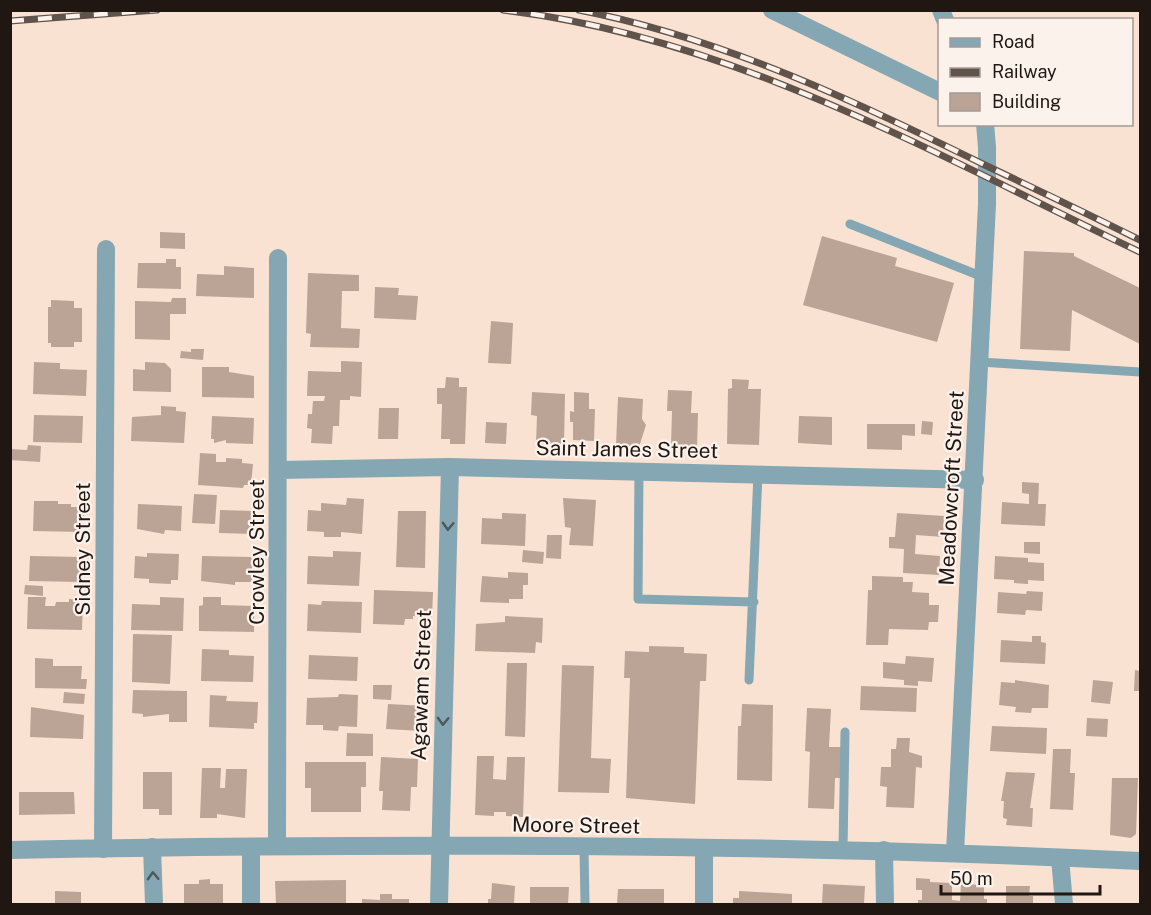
<svg xmlns="http://www.w3.org/2000/svg" width="1151" height="915" viewBox="0 0 1151 915" font-family="'Public Sans',sans-serif">
  <rect width="100%" height="100%" fill="#fae2d2"/>
  <!-- building -->
  <path fill="#bba495" d="M160,232L185,233V249L160,248Z
    M822,236L897,258L895,266L954,283L937,342L803,305Z
    M1024,251L1074,253V256L1140,288V344L1072,310L1070,351L1020,349Z
    M166,259H176V267H181V289L137,288L138,263H166Z
    M224,266L254,268V298L196,296L197,274L224,275Z
    M308,273L359,275V291H342L341,328L360,329L359,348L310,347L311,334L306,333Z
    M375,287L399,288L398,295L418,296L416,320L374,318Z
    M172,298H186V314H170V340L135,339V301L171,302Z
    M51,300L74,301V308H82V342H74V347H51V343H48V307H51Z
    M491,321L513,323L511,364L488,363Z
    M191,349H204L203,360L180,358L181,351L191,352Z
    M341,361L362,362L361,397L350,396V400H340L339,426H333L332,444L311,443L312,429L307,428L308,414H312L313,401H324L325,396H307L308,371L341,372Z
    M34,362L60,363V369L87,370L86,396L33,394Z
    M145,362L165,363L171,369V392L133,391V369L145,370Z
    M202,367H229V372L254,376V398L202,397Z
    M446,377L459,378V387H467L465,444H450V439H441L442,404H437V388H445Z
    M732,379L749,380L748,389H761L759,445L727,444L728,389L732,388Z
    M668,390L692,391L691,413H698L697,447L671,446L672,411H667Z
    M532,392L565,394L564,445L536,444L537,416L531,415Z
    M574,392L589,393V409H595L594,441L573,440V422H570V411L574,412Z
    M618,397L643,399L642,419L646,425L639,447L616,445Z
    M161,406L176,407V411L186,412L184,443L131,441L132,417L161,415Z
    M379,408H399L398,439H378Z
    M34,415L83,416L82,443L33,442Z
    M212,416L254,418L253,444L226,443V440L214,443V439H211Z
    M799,416L832,417V445L798,443Z
    M922,421L933,422L932,435L921,434Z
    M486,422L507,423L506,444L485,443Z
    M867,424H915V436L902,435V450L867,449Z
    M28,445L41,446L40,462L10,460V449L27,450Z
    M200,453L216,454V462H226V458L242,459V463L253,464L251,485H244L243,488L198,485Z
    M1022,482L1039,483L1038,504H1046L1045,526L1001,524L1002,502L1029,504V494L1022,493Z
    M194,494L217,495L215,524L192,523Z
    M347,498L364,499L362,534L341,532V537H324V532L307,531L308,510L321,511V503L346,505Z
    M563,498L596,500L593,546L569,545L571,528L565,527Z
    M34,501H58V504H71V507H85L82,532L33,531Z
    M138,504L182,506L181,531L165,530L164,534L137,529Z
    M220,510L253,511V534L219,533Z
    M398,511H426L425,568L396,567Z
    M502,513L526,514L525,546L481,544L482,518L502,519Z
    M897,513L944,516L943,537L916,535L915,554L940,556L939,575L903,573L904,549L889,548V537H895Z
    M547,535H562L561,559L546,558Z
    M1024,542H1040V554L1024,553Z
    M523,550L544,552L543,564L522,562Z
    M333,551L361,552L359,586L307,584L308,556L333,557Z
    M147,553L179,554L178,580H171V584L149,583V579L134,578L135,556L147,557Z
    M30,556L82,557L81,582L29,581Z
    M202,556L252,557V582H235V585L201,581Z
    M995,556L1028,558V562L1044,563V581L1028,580V584L1014,583V580L994,579Z
    M508,572L528,573V585H523V599H509V603L480,602L482,576L508,578Z
    M872,576L903,577V582H913L912,592L929,593V605H939L938,622H929L928,630L889,629L888,645H866L868,590H872Z
    M25,585L43,586V596L24,594Z
    M374,590L433,592L432,617L413,616V619H405L404,625L373,624Z
    M1027,591L1043,592L1042,611L1026,610L1025,615L997,613L998,592L1026,594Z
    M28,597H46L45,606H55L56,602H69V599L83,600L82,630L27,629Z
    M160,597L184,598L183,631L131,630L132,604L160,605Z
    M203,597H221V605L254,606V632L199,631V606L203,605Z
    M322,601L362,602L361,633L307,631L308,604L321,605Z
    M505,616L543,618L542,643L536,642L535,653L475,651L476,624L505,622Z
    M133,634L172,635L170,684L132,682Z
    M1032,636H1041V642L1046,643L1045,664L1000,662L1001,640L1032,642Z
    M649,646L684,647V653L707,654L706,681H700L695,804L626,798L630,678H624L625,651L649,652Z
    M202,649L229,650V655L254,656L253,682L201,681Z
    M309,655L358,657L357,681L308,679Z
    M906,656L934,658L932,682L918,681V686L904,685V680L883,678V662L905,664Z
    M35,658L53,659V666H82L81,679H87L86,689L35,688Z
    M507,663H527L525,737L505,736Z
    M562,665L594,666L591,758L611,759L609,793L558,792Z
    M1135,670L1140,671V691H1134Z
    M1015,680L1049,685L1048,708H1032L1031,713L1015,712L1016,707L999,705L1001,682L1015,683Z
    M1093,680L1113,682L1110,704L1091,702Z
    M373,685H392L391,700L373,699Z
    M861,686L917,688L916,712L860,710Z
    M133,690L187,691V722H169V714L143,717V714L132,713Z
    M64,692L85,694L84,704L63,703Z
    M339,694L358,695L357,727L339,726L338,731L323,730V725H306L307,698L338,697Z
    M210,695L227,696L226,701L258,702L257,723H254V729L209,727Z
    M388,704L426,706L422,731L386,729Z
    M742,704L773,705L772,781L737,780L738,726H741Z
    M31,707L84,715L83,739L30,737Z
    M807,708L831,709L829,747H842L841,778H835L834,809L808,808L810,752L805,751Z
    M1087,718L1108,719L1107,737L1086,736Z
    M992,726L1047,728L1046,754L990,751Z
    M347,733L373,734V756H346Z
    M897,738H910L909,752L922,756V768L916,767L914,808L886,807L887,787L880,786L881,767H891V749H896Z
    M1053,749H1071L1070,773H1075L1073,810L1050,809Z
    M477,756H494L493,779L506,780L507,757H525L523,817L506,816V812H494V816L475,815Z
    M381,757L418,759L417,787H411L410,811L382,810L383,791H379Z
    M305,762H366V787H361V812H311V788H305Z
    M202,768H221L220,788H225L226,769H247L245,818L217,814V818H200Z
    M143,772H172V815H159V809H143Z
    M1006,772L1035,773L1030,808H1033L1032,827L1006,825L1007,819L1003,818L1004,801H1001Z
    M1112,778H1138L1136,834L1131,838L1110,835Z
    M19,792H74L75,814L19,815Z
    M916,878L930,879V882L952,883V900L960,901L961,884L984,885V899H987V904H918V900H922V890H916Z
    M210,879V884H223V904H184V884H199V880Z
    M346,880V904H276L275,881Z
    M492,883L515,886L514,904H488V899H491Z
    M823,884L865,886L864,904H822Z
    M1006,886H1030L1029,896H1033V904H1006Z
    M530,887H569L568,904H530Z
    M618,889H664V904H617Z
    M55,891L81,892V904H55Z
    M739,891L792,894V904H733V898H739Z
    M380,894H392V899H409V904H362V899L380,900Z"/>
  <g fill="none" stroke-linecap="round" stroke-linejoin="round">
    <!-- service -->
    <path stroke="#84a7b3" stroke-width="9" d="M850,224L983,277
      M980,362L1140,372
      M639,472L638,599L754,602
      M749,680L758,474
      M584,848L585,904
      M843,850L845,732"/>
    <!-- minor -->
    <path stroke="#84a7b3" stroke-width="18" d="M772,10L940,92
      M278,470L450,467L975,480
      M277,846L278,258
      M152,847L154,904
      M251,847V904
      M103,849L106,249
      M884,850L885,904
      M1060,858L1064,904
      M439,904L450,467
      M704,904V850"/>
    <!-- tertiary -->
    <path stroke="#84a7b3" stroke-width="18" d="M941,10L945,20
      M10,850C387,843 764,843 1140,861
      M955,853L987,204V147L985,124"/>
    <defs>
      <path id="rail" d="M503,10C732,37 936,155 1140,252
        M579,10C726,39 856,102 989,167C1040,191 1090,215 1140,240
        M10,21L157,10"/>
    </defs>
    <!-- rail casing -->
    <use href="#rail" stroke="#60534b" stroke-width="7"/>
    <!-- rail -->
    <use href="#rail" stroke="#fcf2ec" stroke-width="4.5" stroke-dasharray="14" stroke-linecap="butt"/>
  </g>
  <!-- one-way arrows -->
  <defs><path id="oneway-chevron" d="M-2-3.5L2.5 0L-2 3.5" fill="none" stroke-width="1.6" stroke-linecap="round" stroke-linejoin="round" transform="scale(1.5)"/></defs>
  <g stroke="#4d585a">
    <use href="#oneway-chevron" transform="translate(448 526) rotate(92)"/>
    <use href="#oneway-chevron" transform="translate(443 721) rotate(92)"/>
    <use href="#oneway-chevron" transform="translate(153 876) rotate(-92)"/>
  </g>
  <g text-anchor="middle" dominant-baseline="central" stroke-width="4.5" stroke-linejoin="round" paint-order="stroke">
    <!-- street labels -->
    <g font-size="21" fill="#201712" stroke="#fcf2ec">
      <text transform="translate(627 449) rotate(1)">Saint James Street</text>
      <text transform="translate(951 488) rotate(-87)">Meadowcroft Street</text>
      <text transform="translate(82 549) rotate(-90)">Sidney Street</text>
      <text transform="translate(256 552) rotate(-90)">Crowley Street</text>
      <text transform="translate(421 685) rotate(-88)">Agawam Street</text>
      <text transform="translate(576 825) rotate(1)">Moore Street</text>
    </g>
  </g>
  <!-- border -->
  <rect width="1151" height="915" fill="none" stroke="#201712" stroke-width="24"/>
  <!-- legend -->
  <rect x="938" y="18" width="195" height="108" fill="#fcf2ec" stroke="#a49a95" stroke-width="1.5"/>
  <rect x="950" y="38" width="30" height="9" fill="#84a7b3" stroke="#a49a95" stroke-width="1.5"/>
  <text x="992" y="48" font-size="18" fill="#201712">Road</text>
  <rect x="950" y="68" width="30" height="9" fill="#60534b" stroke="#a49a95" stroke-width="1.5"/>
  <text x="992" y="78" font-size="18" fill="#201712">Railway</text>
  <rect x="950" y="93" width="30" height="18" fill="#bba495" stroke="#a49a95" stroke-width="1.5"/>
  <text x="992" y="108" font-size="18" fill="#201712">Building</text>
  <!-- scale -->
  <path d="M941 885v9h159v-9" fill="none" stroke="#201712" stroke-width="3"/>
  <text x="950" y="885" font-size="18" fill="#201712" stroke="#fcf2ec" stroke-width="4.5" paint-order="stroke">50 m</text>
</svg>
